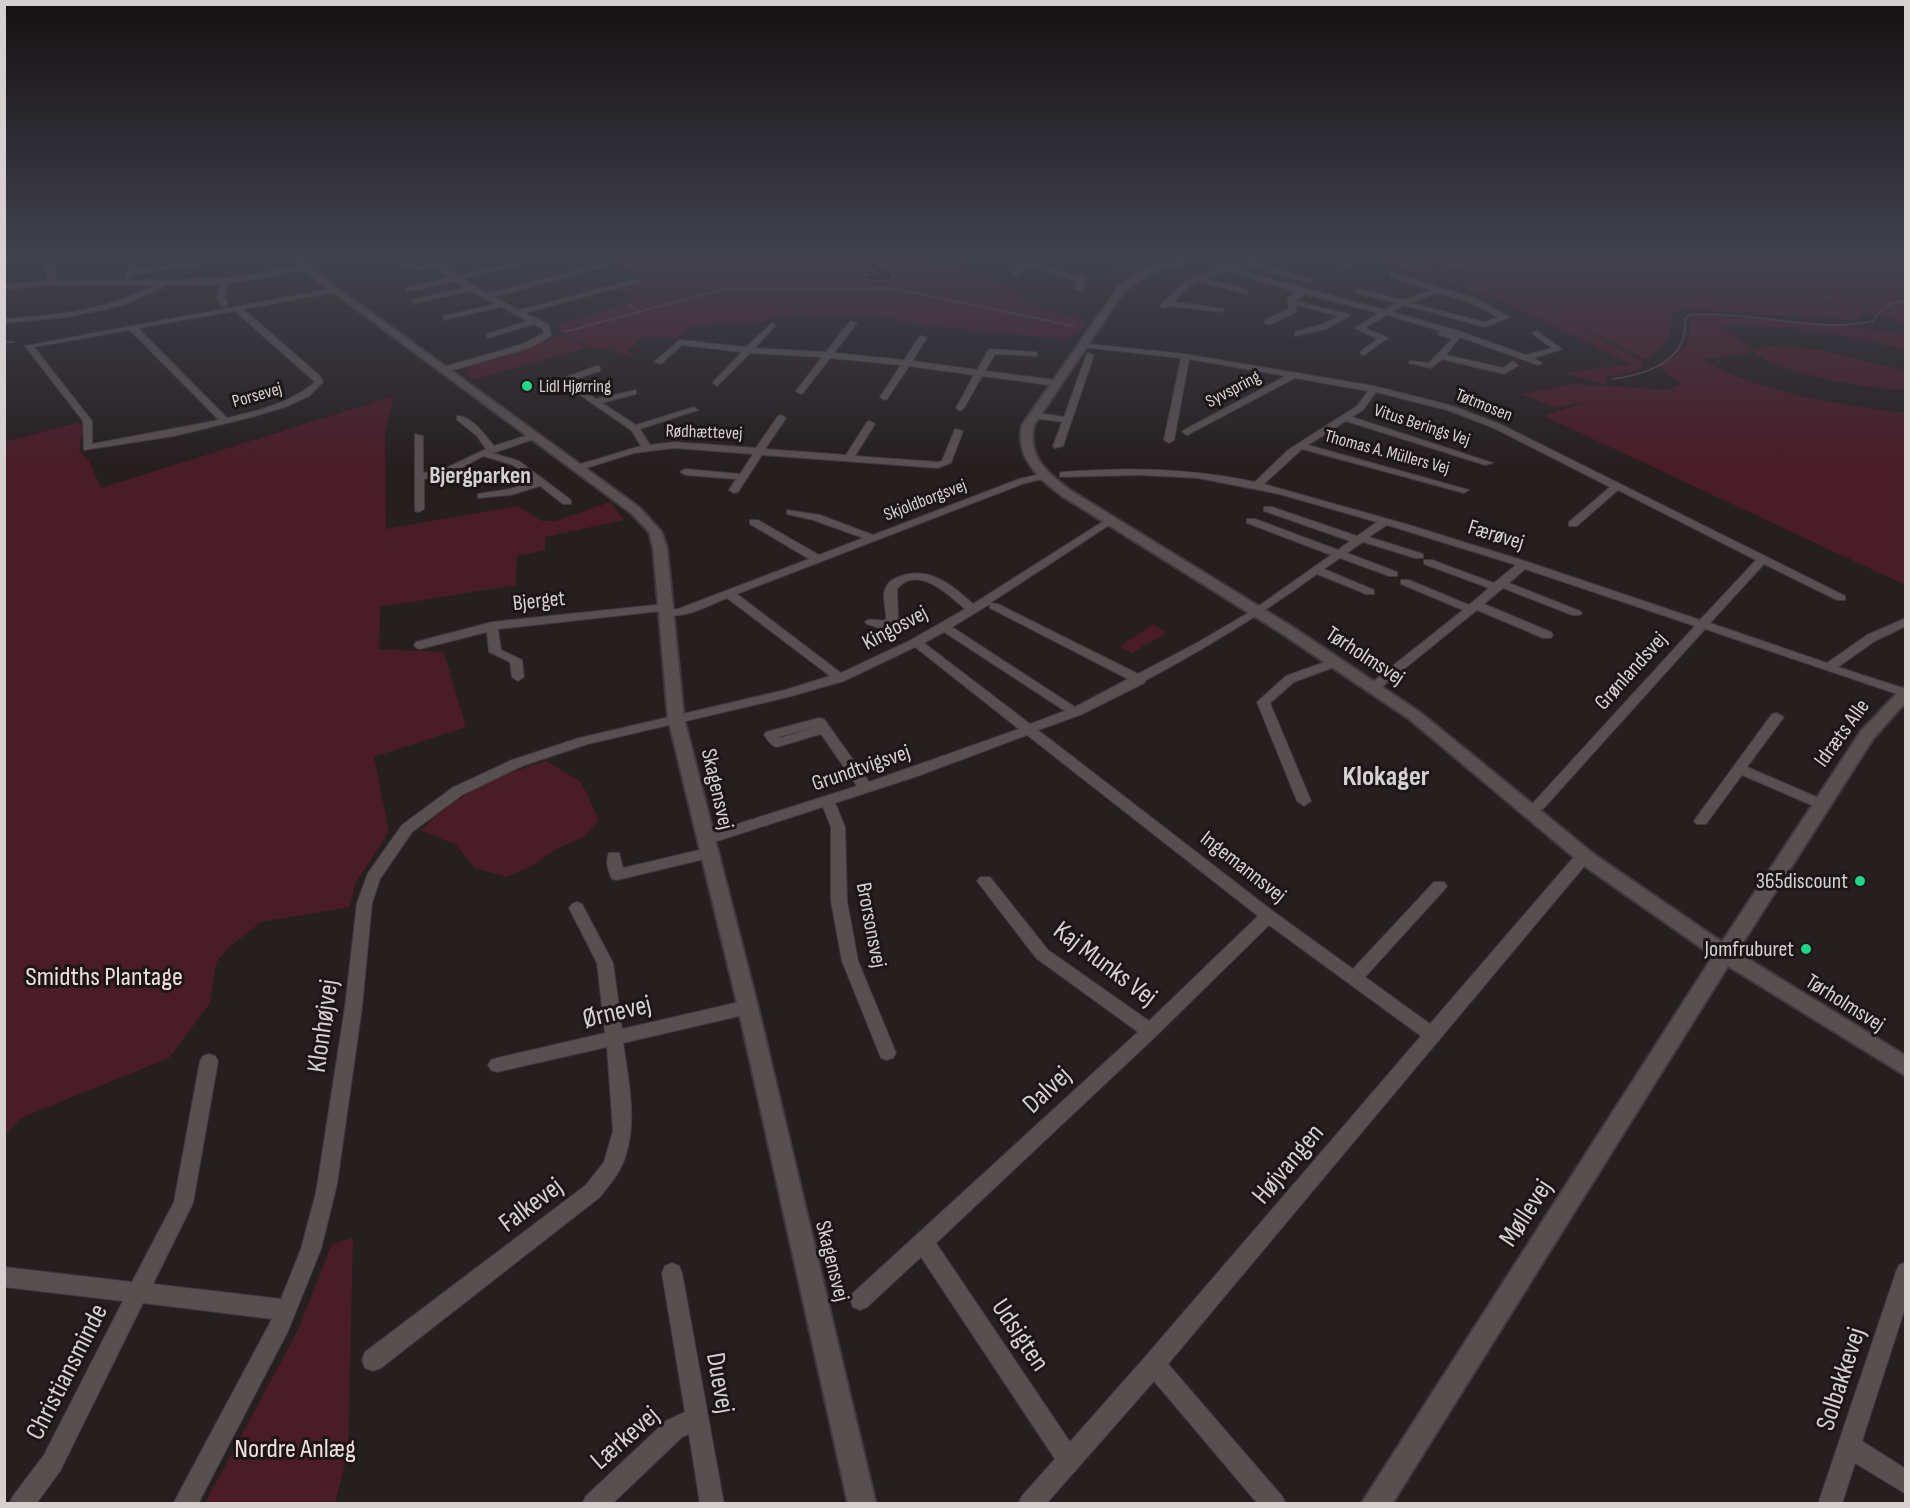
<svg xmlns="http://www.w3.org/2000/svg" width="1910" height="1508" viewBox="0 0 1910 1508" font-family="'Sofia Sans Condensed',sans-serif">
  <rect width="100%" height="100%" fill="#261f20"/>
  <!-- built -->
  <path fill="#342628" d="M1111,255H1185L1154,263L1126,275L1112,268L1110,263Z"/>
  <!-- green -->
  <path fill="#491c27" d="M768,255H888L978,275L999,284L1044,311L1088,320L1082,331L1077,330L1068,340L898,322V319L798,313L770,317L762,323L735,322L692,326L677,339L643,337L627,352L635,356L632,357L609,349L591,348L559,331L557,326L635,300L620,287L645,284L640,281L647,278L618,263L683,256L746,258Z
    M1360,255H1379L1493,291L1454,275L1471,269L1441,266L1402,255H1650L1864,313L1858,319L1848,320L1684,309L1671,315C1673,338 1664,349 1644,359L1576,325L1496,291L1572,324L1643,362L1641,368L1627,374L1605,377L1607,385L1565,373L1631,364L1503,301L1441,278Z
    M1656,255H1905V323Z
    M1703,315L1831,325L1905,335V350C1845,334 1782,323 1719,327L1750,346L1747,349L1748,354L1701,359C1762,394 1836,404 1905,413V585L1544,416L1588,401L1556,408L1521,394L1575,384L1656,389H1670L1681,384L1658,366C1685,351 1688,350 1691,319Z
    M561,334L586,348L473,380L464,373L469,369L464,366L528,347Z
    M1768,346L1819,350L1899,369L1905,371V389C1868,390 1782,374 1753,352V349Z
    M394,396L385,431L386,529L517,506L542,521H555L610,502L624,520L545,537V550L517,556L516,585L380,607L379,649L444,652L466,727L374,757L389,832L355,884L350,907L261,922L227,949L216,963L210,1003L169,1058L21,1118L5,1135V442L80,422L82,430L79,451L89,460L101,488Z
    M1153,624L1167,633L1132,653L1120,647Z
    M546,761L581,782L599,820L584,837L556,849L537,863L507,877L475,868L456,845L421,830C459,793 496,776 546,761Z
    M353,1238L348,1452L335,1503H205L298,1330L332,1244Z"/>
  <!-- water -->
  <path fill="#210008" stroke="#573e44" stroke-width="1.5" d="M874,255L867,261L885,268L894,276C884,284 873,282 862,277L877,272L858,265L863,258L855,256Z"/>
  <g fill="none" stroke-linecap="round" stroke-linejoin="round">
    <!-- stream -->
    <path stroke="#573e44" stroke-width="2" d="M1888,255L1891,260L1906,266
      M1896,255L1906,257
      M629,304L640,311
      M1877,315L1890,304L1906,300
      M564,332L724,289L892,288L1073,326
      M4,342H14
      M1613,379C1648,374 1689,361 1685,319L1690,315C1749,310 1817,334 1873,321L1876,317"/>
    <defs>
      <path id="minor" d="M43,255H49L56,271L54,281L220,279L304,266L308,268L269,277L227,283L225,297L228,304L224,306H221L217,297L220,284L167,285L129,303L107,309L67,317L4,323V319C57,315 108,310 156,285H55L4,289V285L47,281L48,271Z
        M130,255H136V269L200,262L203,264L134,274L129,280L125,278L130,267Z
        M313,255H324L296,263L293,261Z
        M389,255H397L418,268L471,255H482L441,266L457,276L546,255H557L462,279L487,294L606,263L609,265L493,297L519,310L638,279L642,281L525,313L549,325L551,336L529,348L443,373L439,370L440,368L523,344L544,333L542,328L534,324L487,338V334L528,321L501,307L444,320V316L495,304L470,291L412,304V300L465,288L455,281L406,292V288L450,278L434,267L415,271Z
        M1037,255H1044L1032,264L1086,278L1082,291L1075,289L1079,281L1028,267L1018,275H1012V271Z
        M1263,255H1272L1253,263L1313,280L1309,282L1245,265L1234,269L1385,310L1397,303L1357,293V289L1403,300L1432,290L1390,277V273H1393L1474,298L1509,317L1485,327L1404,305L1392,312L1456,330L1526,355L1552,348L1534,335L1533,333L1537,331L1562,349L1534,358L1542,363L1538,365L1460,337L1446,355L1503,368L1513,361L1518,366L1504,374L1442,359L1431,368L1409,363L1410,361L1429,363L1452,339L1439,335L1438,333L1441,331L1387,315L1365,328L1388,338L1364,355L1360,353L1361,351L1378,339L1355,328L1379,313L1305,294L1295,301L1351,315L1326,329L1295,336V332L1320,325L1340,316L1296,305V312L1271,324H1265V320L1289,309L1287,298L1297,292L1228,271L1205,279L1247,290V294L1198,281L1192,284L1173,302L1220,308H1223V312L1169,306L1164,308L1160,306L1186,280L1221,269L1191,258V256L1228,267ZM1437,293L1468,302L1499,317L1484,322L1411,303Z
        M1309,255H1320L1350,264L1347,266Z
        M335,288H338V292L243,309L320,376L323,382L309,396L285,407L252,417L174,436L84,450L83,421L25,346ZM235,311L315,382C291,403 258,411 227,418L138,328ZM130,330L219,420L92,444V421L34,347Z
        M850,321L857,323L834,353L904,360L920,336H923L927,338L912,361L977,370L989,349L1034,352H1037V356L995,354L985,371L1056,380L1060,383L1056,386L982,376L964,408L960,411L956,408L974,375L909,366L887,399L884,400L880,397L901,365L830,358L803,393L800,394L796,391L822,357L750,353L717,386L713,383L714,381L742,352L682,345L661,364L654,362L680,340L746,347L772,323L776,325L755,348L826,352Z
        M1079,343L1185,354L1374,386L1453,406L1500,424L1845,596V600H1837L1764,564L1710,623L1827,663L1867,635L1906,618V626L1875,641L1838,667L1906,689V697L1705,629L1543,809L1528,814L1521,809L1523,806L1533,803L1695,626L1525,569L1509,583L1580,611L1582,613L1580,615H1572L1503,588L1484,604L1551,632L1553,635L1551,638H1543L1477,610L1378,690H1370L1368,687L1370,684L1463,610L1401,584V580H1409L1469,605L1489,588L1424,564V560H1432L1494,583L1516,565L1387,525L1369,537L1423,554V558H1415L1363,542L1347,553L1397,572V576H1389L1340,558L1324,569L1374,590V594H1366L1317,574C1262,614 1206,648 1146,680L1144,683L1080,715L1038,730L1274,912L1353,969L1434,882H1444L1447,886L1444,890L1365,977L1430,1024L1573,858L1585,852L1590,853L1592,857L1168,1364L1282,1496L1286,1504H1258L1154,1381L1046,1504H1018L1022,1496L1055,1459L921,1257L867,1307L860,1310L853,1307L850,1300L853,1293L1138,1032L1036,958L980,885L977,881L980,877H990L1048,950L1149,1021L1258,916L1027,735L918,776L835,803L845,827L847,901L858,961L896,1053L893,1058L887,1060L881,1058L842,961L831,901V827L823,807L705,845L700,844L698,840L700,836L857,786L821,734L777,747C771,746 768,740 764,735L766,732L819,718L824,719L869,782L1019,729L915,647L844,681L788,697L588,744L522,766L462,795L412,832L380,879L372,903L362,1007L337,1184L321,1249L288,1331L198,1504H173L272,1319L143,1303L60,1471L36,1504H9L13,1496L44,1455L123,1301L4,1287V1267L132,1282L174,1202L200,1061L203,1056L209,1054L215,1056L218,1061L193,1203L153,1284L281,1299L301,1249L316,1193L345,1007L357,903L368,873L402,825L452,788L512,760L579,738L785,690L830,676L727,598C707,606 683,620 661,615V611L498,629L501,650L522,660L524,677L518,681L512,677L510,662L489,652L487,632L420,649L416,648L414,645L416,642L492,622L665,604L669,605V609H678L809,559L750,524V520H758L819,555L863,538L813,520L787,514V510L820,515L873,535L1019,479L1045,473L1048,474V478L1025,483L737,594L841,673L909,641L965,609C948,594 917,564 897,589L898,618L896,624L882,629L867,624L865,622L867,620C874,618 880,622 886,620C887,609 881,597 886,587C889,581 895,578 901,576C930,566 953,586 973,604L1110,517L1114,518V522L990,603L998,604L1138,674L1195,644L1253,610L1331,555L1247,523V519H1255L1338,550L1350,541L1264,511V507H1272L1357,536L1377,522L1279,494L1198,478L1140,475L1060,477V473L1063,472C1128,467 1191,468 1255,482L1288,450L1357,406L1368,391L1295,378L1187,435L1182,432L1184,430L1286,376L1189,359L1174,440L1169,443L1164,440L1181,358L1082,347H1079ZM1376,392L1447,410L1494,428L1610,487L1569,522V526H1577L1618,490L1756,560L1700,620L1528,562L1409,525L1264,484L1302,449L1464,493L1469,490L1308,445L1346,421L1485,465L1493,463L1352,417L1363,410ZM990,604V608L1128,679L1075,707L952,627ZM944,632L1065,711L1030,724L924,643ZM816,727L780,738L779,737ZM1269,925L1421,1036L1146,1356L1070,1442L936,1243L1156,1036Z
        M1087,353L1094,355L1063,446L1055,448L1053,446L1062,422L1033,418L1029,415L1033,412L1064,417Z
        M597,366L600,367V371L569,381L596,399L636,390V394L602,403L636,425L694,407L698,410L640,429L650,445L674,442L756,448L778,416L781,415L786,418L765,449L846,455L867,422L870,421L875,424L855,456L938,462L942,461L955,429L963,431L951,463L938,468L762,455L738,492L734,493L729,490L736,479L685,475L680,472L685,469L740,474L753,454L674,448L634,453L577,471L574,470V466L641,446L631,430L558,380Z
        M457,416C471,415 486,436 494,446L531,434H537V438L493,453L519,461L571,500V504H563L540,486L511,495L478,498V494L510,489L534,481L513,465L483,456L448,475L424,479V509L419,512L415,511V434L423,436V473L442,470L486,449L477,436L457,420Z
        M1336,658L1342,662L1340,665L1294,682L1270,703L1311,801L1304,806L1297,801L1257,702L1286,676Z
        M1777,713L1784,717L1747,767L1826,801L1828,804L1826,807H1816L1742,775L1706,824H1696L1694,821L1696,818L1772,714Z
        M708,848L713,849L715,853L713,857L617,880L612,879C608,872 605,860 609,853H619L623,868Z
        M577,902L582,904L613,963L622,1029L748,1000L754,1002L756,1007L754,1012L748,1014L623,1043C629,1083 640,1133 619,1171C614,1180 606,1189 600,1197L381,1368L373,1371L365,1368L362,1360L365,1352L586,1185L604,1162L613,1131L607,1047L497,1072L491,1070L488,1065L491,1060L497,1058L605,1033L597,963L569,908L572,904Z
        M1906,1262V1305L1862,1441L1906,1469V1494L1855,1463L1842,1504H1818L1896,1272L1899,1265Z
        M672,1263L679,1266L682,1273L724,1504H700L689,1434L682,1437L612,1504H582L586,1496L666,1421L685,1412L662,1273L665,1266Z"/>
      <path id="tertiary" d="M283,255H292L639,507L661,531L667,547L684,718L758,1007L876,1504H848L738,1007L668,718L653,547L649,532L631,513Z
        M1193,255H1207L1153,272L1125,290L1034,425C1027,456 1047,473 1070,490L1291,626L1421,713L1595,855L1722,942L1861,731L1901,689L1906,687V702L1873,739L1737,952L1906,1056V1076L1728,966L1392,1504H1361L1713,956L1583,865L1409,719L1281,633L1062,496C1038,478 1015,457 1022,425L1119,286L1146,268Z"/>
    </defs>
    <!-- minor casing -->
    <use href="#minor" stroke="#3f393a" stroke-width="2"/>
    <!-- tertiary casing -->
    <use href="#tertiary" stroke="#3f393a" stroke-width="4"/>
    <!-- minor -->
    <use href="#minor" fill="#584f51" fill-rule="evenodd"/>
    <!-- tertiary -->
    <use href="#tertiary" fill="#584f51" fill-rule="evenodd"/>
  </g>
  <!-- sky -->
  <linearGradient id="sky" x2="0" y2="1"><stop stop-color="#151112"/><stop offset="0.55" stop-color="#41424e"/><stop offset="1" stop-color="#41424e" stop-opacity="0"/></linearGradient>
  <rect width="1910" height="466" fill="url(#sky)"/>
  <!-- markers -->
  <g fill="#1fd887" stroke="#1d1617" stroke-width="2">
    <circle cx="527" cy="386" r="6"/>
    <circle cx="1860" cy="881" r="6"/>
    <circle cx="1806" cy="949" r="6"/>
  </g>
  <g text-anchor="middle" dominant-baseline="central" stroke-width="6" stroke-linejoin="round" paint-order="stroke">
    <!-- far-poi labels -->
    <g font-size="18" fill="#d6d0d1" stroke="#1d1617" text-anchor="start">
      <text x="539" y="386">Lidl Hjørring</text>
    </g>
    <!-- far-street labels -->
    <g font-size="18" fill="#d6d0d1" stroke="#1d1617">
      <text transform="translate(1233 389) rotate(-28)">Syvspring</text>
      <text transform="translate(257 395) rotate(-16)">Porsevej</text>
      <text transform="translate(1484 405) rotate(22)">Tøtmosen</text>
      <text transform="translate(1422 425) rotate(18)">Vitus Berings Vej</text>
      <text transform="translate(704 432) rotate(2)">Rødhættevej</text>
      <text transform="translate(1387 452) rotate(15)">Thomas A. Müllers Vej</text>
      <text transform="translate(925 500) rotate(-21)">Skjoldborgsvej</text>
    </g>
    <!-- street labels -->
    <g font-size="22" fill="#d6d0d1" stroke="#1d1617">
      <text transform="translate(1496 535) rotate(17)">Færøvej</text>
      <text transform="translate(539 601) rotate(-6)">Bjerget</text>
      <text transform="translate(895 628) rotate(-28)">Kingosvej</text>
      <text transform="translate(1365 656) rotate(33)">Tørholmsvej</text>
      <text transform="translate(1631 671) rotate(-48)">Grønlandsvej</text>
      <text transform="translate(1842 733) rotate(-54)">Idræts Alle</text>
      <text transform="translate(861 768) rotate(-19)">Grundtvigsvej</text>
      <text transform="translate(717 789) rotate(77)">Skagensvej</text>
      <text transform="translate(1243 867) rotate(38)">Ingemannsvej</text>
      <text transform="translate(871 925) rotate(79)">Brorsonsvej</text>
      <text transform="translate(1845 1003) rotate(32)">Tørholmsvej</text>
      <text transform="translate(832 1261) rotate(76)">Skagensvej</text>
    </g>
    <!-- poi labels -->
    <g font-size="22" fill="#d6d0d1" stroke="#1d1617" text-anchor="end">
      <text x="1848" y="881">365discount</text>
      <text x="1794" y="949">Jomfruburet</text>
    </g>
    <!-- far-district labels -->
    <g font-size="24" font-weight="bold" fill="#d6d0d1" stroke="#1d1617">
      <text x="480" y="475">Bjergparken</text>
    </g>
    <!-- near-street labels -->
    <g font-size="27" fill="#d6d0d1" stroke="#1d1617">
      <text transform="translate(1105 964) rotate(37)">Kaj Munks Vej</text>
      <text transform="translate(617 1012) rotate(-13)">Ørnevej</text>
      <text transform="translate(323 1026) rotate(-82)">Klonhøjvej</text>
      <text transform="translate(1047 1090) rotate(-43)">Dalvej</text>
      <text transform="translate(1288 1164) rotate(-50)">Højvangen</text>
      <text transform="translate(531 1205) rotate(-37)">Falkevej</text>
      <text transform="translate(1526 1213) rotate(-57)">Møllevej</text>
      <text transform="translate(1020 1335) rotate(56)">Udsigten</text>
      <text transform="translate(67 1372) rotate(-63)">Christiansminde</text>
      <text transform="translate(1841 1379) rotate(-72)">Solbakkevej</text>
      <text transform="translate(720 1383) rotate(80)">Duevej</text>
      <text transform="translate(625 1438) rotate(-41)">Lærkevej</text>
    </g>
    <!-- near-park labels -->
    <g font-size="27" fill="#f2dfe2" stroke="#1d1617">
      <text x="104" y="977">Smidths Plantage</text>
      <text x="295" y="1449">Nordre Anlæg</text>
    </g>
    <!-- district labels -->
    <g font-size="28" font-weight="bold" fill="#d6d0d1" stroke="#1d1617">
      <text x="1386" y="776">Klokager</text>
    </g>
  </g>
  <!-- border -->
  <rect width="1910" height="1508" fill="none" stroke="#d6d0d1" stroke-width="12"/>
</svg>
